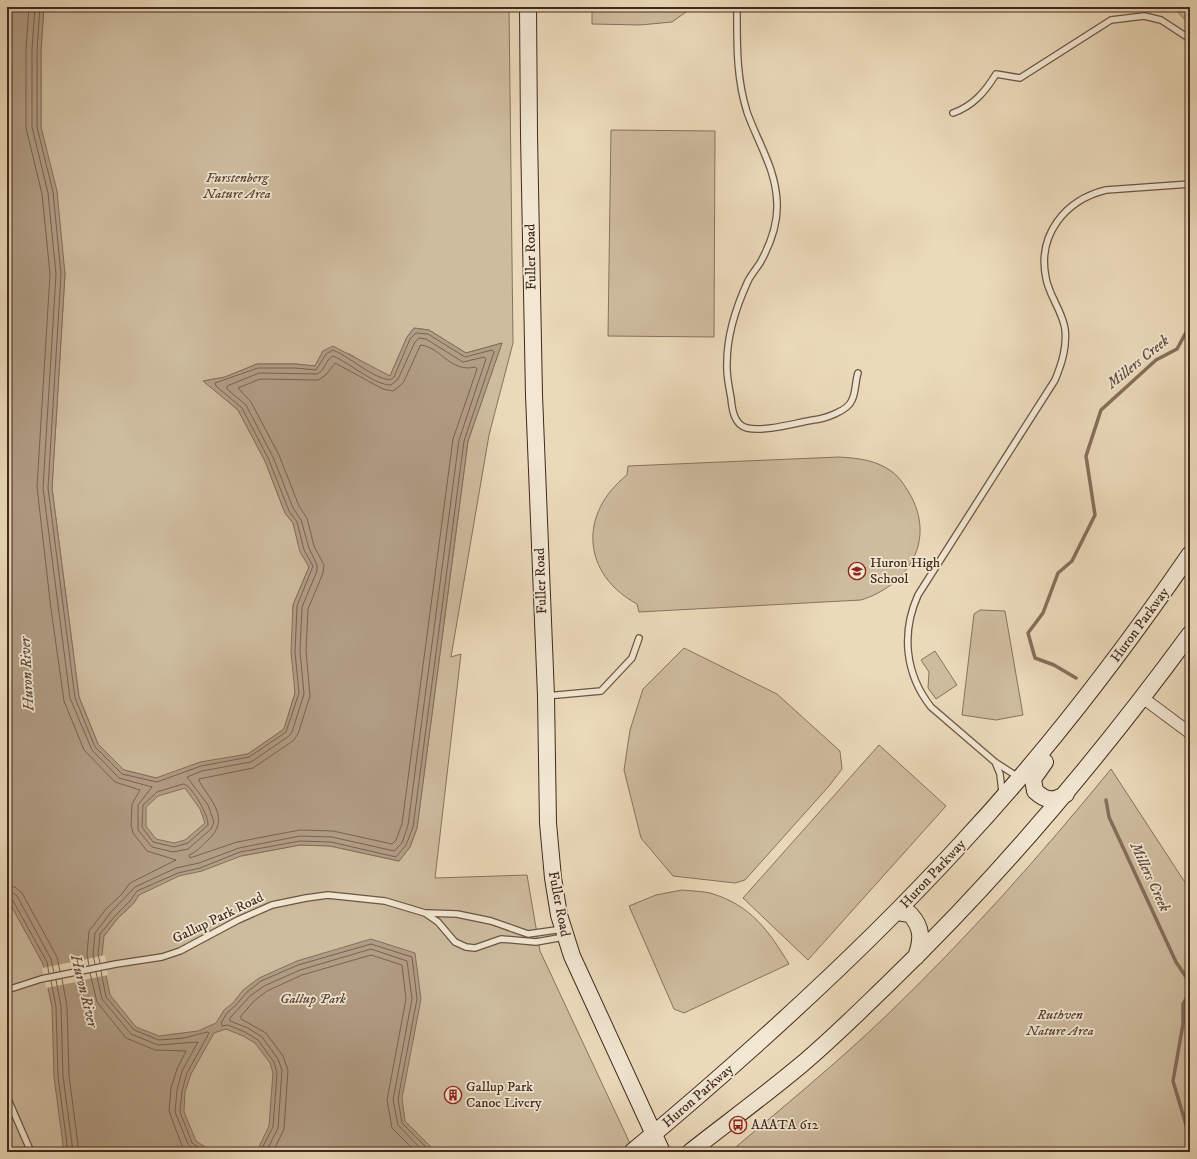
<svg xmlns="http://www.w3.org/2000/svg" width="1197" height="1159" viewBox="0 0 1197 1159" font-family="'IM FELL DW Pica',serif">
  <rect width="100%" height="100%" fill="#ebdaba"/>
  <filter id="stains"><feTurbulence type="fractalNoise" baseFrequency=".005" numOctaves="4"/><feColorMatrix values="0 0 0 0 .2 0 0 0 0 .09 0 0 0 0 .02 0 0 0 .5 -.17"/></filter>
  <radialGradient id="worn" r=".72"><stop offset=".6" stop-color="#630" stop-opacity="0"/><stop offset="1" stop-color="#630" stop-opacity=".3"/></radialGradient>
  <!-- green -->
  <path fill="#cebc9f" stroke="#87725e" d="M44,7H509L513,343L489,435L451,657L461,654L435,878L527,875L540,951L634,1152H7V898L43,963L104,936L118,918L133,904L139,895L112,792L204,779L241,856L300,845L330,846L399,861L410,847L417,828L468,441L502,343L466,353L429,330L414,328L407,337L390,376L369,367L350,354L323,351L315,366L295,364H257L225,377L204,381L238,410L265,461L285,513L293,523L298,543L309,567L293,605L295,693L284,729L248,754L156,778L124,770L98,744L79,697L52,488L65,274L41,127V50Z
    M592,7H693L672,22L640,25L592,24Z
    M1173,7H1190V25Z
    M611,130L715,131L714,337L608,336Z
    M839,457C857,458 876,460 891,471C900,477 907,489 912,498C935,544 906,586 861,600L639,612L637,604C582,574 578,514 627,475L628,466Z
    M980,610L1005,611L1023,715L996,720L962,715L974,614Z
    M684,648L777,694L840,751L842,769L829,786L745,880L735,883L673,876L641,838L624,770L630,730L643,689Z
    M935,651L957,685L936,699L928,688L929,672L921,660Z
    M879,745L946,806L808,960L743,898Z
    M1111,769L1190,890V1152H730C783,1107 837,1063 887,1015C967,938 1041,855 1111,769Z
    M682,890C691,891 701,891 710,893C751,905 768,930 789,964L684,1013L674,1009L629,906L656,895Z"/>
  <!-- water -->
  <path fill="#b19d85" stroke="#846e5b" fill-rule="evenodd" d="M7,7H44L41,50V127L57,191L65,274L52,488L79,697L98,744L124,770L156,778L200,762L248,754L284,729L295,693L291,652L293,605L309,567L300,552L293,523L285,513L265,461L238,410L203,381L225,377L257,364H295L315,366L323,351L333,346L390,376L407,337L414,328L429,330L466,353L502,343L468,441L417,828L410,847L399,861L330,846L300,845L241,856L202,871L179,876L139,895L133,904L118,918L104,936L102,955L110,995L136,1027L159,1036L198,1031L216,1023L224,1010L233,1003L243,990L259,978L297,961L371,939L415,953L421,999L402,1098L405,1121L436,1152H247L258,1149L269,1126L273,1073L270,1063L255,1043L243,1036L226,1029L214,1033L191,1074L185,1092L184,1112L196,1141L213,1152H64L54,1077L52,1007L43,964L7,898ZM185,788L200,809L205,823L185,840L174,843L156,839L146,826V807L158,796Z"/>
  <!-- pier -->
  <path fill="#ebdaba" d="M105,955L108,975L83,980V982L77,984L76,982L46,988L42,968L72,962V960L78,959L79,961Z"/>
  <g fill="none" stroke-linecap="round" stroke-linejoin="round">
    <!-- shore -->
    <path stroke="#786251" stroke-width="1" d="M29,7L26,49V128L42,194L50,274L37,487L51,609L64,701L84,750L115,782L140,790L132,804L131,825L133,833L147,851L176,860L130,883L122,894L106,909L89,931L87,954L89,966
      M35,7L32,49V127L48,193L56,274L43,488L70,698L92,750L119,778L152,787L138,805V830L152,847L173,852L188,849L211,829L214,822L208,805L187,777L202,771L251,762L289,736L292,732L304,694L300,651L302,607L317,571V565L309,548L301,520L293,508L273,457L246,405L227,389V386L259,373L317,374C325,371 325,360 333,356C350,363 374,385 391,385L398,379L415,342L419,338L426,339L463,362L484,357L486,359L459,440L408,825L402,843L394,851L332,837L300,836L239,848L199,863L176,868L135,887L111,912L95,933L93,954L95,964
      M40,7L37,50V127L53,192L61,274L48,488L75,698L95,747L122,774L157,782L201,766L249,757L286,732L299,693L295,652L297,606L313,566L304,550L297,522L289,511L269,460L242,408L216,386L215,383L258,368H295L316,370L326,354L333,350C352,358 370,377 390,380L394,377L410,339L416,333L428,334L465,357L492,350L494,352L464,441L413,827L406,845L396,857L331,842L300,841L240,852L200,868L178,873L137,891L130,901L115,916L100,934L98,954L100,963
      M421,345C441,347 450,373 475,367L477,369L453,439L402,824L396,840L392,844L333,831L300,830L237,842L190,858L189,855C197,852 202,845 208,840C231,819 211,801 199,781V779L253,768L293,741L298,734L310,696L306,651L308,609L323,573L324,565L314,546L307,518L299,506L279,455L251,402L238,388L260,379L318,380L326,375L335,363L383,389L393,391L403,383Z
      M184,784C192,786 209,816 208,825L188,843L174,847L153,842L142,827L143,805L157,792Z
      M7,886L15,887L22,893L57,957L60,971
      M7,892H12L17,896L51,959L54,973
      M7,897L12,899L47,962L49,974
      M101,971L106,997L134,1030L159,1040L184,1038L207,1032L209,1033L187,1073L182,1091L180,1112L192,1143L205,1152
      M96,972L102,999L131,1034L158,1045L198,1042L182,1071L177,1090L175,1112L188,1144L196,1152
      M90,973L97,1002L126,1038L155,1050L186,1051L177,1069L171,1088L169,1111L182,1146L186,1152
      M62,979L67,1006L69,1076L79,1152
      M56,980L61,1006L63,1076L73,1152
      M51,981L56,1007L58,1076L68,1152
      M260,1152L273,1127L277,1073L274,1062L258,1040L245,1032L228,1025L222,1026L221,1023L227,1013L236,1005L246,993L261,981L298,965L371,944L412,957L417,999L398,1099L402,1123L431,1152
      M266,1152L278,1128L282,1070L278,1059L262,1037L248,1028L230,1021V1018L250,996L264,986L300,970L371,949L407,961L412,999L393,1100L398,1125L424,1152
      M273,1152L284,1129L288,1070L283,1056L266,1033L241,1019V1016L254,1001L267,991L302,975L371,955L402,965L406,999L387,1100L392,1128L416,1152"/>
    <!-- stream -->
    <path stroke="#846e5b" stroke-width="3.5" d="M1076,678L1054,665L1035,658L1028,633L1043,613L1058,573L1072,561L1095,515L1086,456L1101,410L1156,360L1177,349L1190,325
      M1106,800L1109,817L1176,962L1190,983
      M1190,992L1183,1004V1024L1173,1081L1190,1138"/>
    <defs>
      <path id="lane" d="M737,7C737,43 736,77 747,112C758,143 776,169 777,203C778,224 770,245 760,263C756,269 751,275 748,281C737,305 727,335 727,362C726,374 729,387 731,398C732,409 734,425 747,428C765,432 795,423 813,420C824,419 848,411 852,400C856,392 855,382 858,373
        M953,113C973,106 985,92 996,74L1020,78L1111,20L1144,16L1161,20L1190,39
        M546,696L601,691L632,658L639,638
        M995,762L1000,774L1002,792
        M1018,777L995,762L931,707C905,674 901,633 918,595L1055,380C1062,363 1067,347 1065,329C1062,310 1049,296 1046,278C1037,235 1065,200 1106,190L1190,184
        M427,913L457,914L491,921L528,934L563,929
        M7,990L41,979L116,964L162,957L180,951L238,920L272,905L306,898L328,895L385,901L425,913L438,922L455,942L466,947L475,948L501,939L536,942L564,937
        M7,1097L31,1152"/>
      <path id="street" d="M1143,698L1190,733"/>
      <path id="secondary" d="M528,7L529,135L534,395L546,696L548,823L553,878L559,915L572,956L662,1152
        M1045,762L1033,779L1035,791C1046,801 1053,802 1066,794
        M897,912L910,914C923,928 922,940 916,957
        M632,1152C747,1056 859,955 960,845C1044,755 1120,656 1190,554
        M690,1152C727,1123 765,1095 801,1065C832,1039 860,1011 889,983C1000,876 1099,758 1190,634"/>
    </defs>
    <!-- lane casing -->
    <use href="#lane" stroke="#6b5444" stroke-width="8"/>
    <!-- street casing -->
    <use href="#street" stroke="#6b5444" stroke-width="13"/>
    <!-- secondary casing -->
    <use href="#secondary" stroke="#40281d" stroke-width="18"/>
    <!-- lane -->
    <use href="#lane" stroke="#f2e7d2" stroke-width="5.5"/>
    <!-- street -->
    <use href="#street" stroke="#f2e7d2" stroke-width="11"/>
    <!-- secondary -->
    <use href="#secondary" stroke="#f2e7d2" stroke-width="16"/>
  </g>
  <!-- icons -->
  <defs>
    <symbol id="school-ring" viewBox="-11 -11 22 22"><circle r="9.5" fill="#f2e7d2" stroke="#8f2418" stroke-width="1.5"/><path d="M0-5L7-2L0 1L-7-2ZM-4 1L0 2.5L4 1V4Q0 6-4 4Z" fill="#8f2418"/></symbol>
    <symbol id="building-ring" viewBox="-11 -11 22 22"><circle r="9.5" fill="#f2e7d2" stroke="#8f2418" stroke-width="1.5"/><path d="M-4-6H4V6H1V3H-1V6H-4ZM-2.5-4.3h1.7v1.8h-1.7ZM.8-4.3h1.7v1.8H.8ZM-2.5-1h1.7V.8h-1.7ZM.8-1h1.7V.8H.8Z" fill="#8f2418"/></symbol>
    <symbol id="bus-ring" viewBox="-11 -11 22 22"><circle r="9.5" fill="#f2e7d2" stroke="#8f2418" stroke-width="1.5"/><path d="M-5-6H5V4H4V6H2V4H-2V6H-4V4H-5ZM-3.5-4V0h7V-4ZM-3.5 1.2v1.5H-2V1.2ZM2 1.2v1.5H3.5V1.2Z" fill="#8f2418"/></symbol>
  </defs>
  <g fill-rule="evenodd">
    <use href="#school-ring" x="847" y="561" width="20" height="20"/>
    <use href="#building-ring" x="443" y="1085" width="20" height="20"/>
    <use href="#bus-ring" x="728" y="1115" width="20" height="20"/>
  </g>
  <g text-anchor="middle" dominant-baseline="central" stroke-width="3.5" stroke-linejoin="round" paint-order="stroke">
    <!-- park labels -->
    <g font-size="14" font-style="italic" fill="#5c4637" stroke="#f2e7d2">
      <text x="237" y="178">Furstenberg<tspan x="237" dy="16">Nature Area</tspan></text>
      <text x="313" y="999">Gallup Park</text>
      <text x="1060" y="1015">Ruthven<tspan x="1060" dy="16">Nature Area</tspan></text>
    </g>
    <!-- street labels -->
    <g font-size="14" fill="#40281d" stroke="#f2e7d2">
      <text transform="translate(531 257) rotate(-91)">Fuller Road</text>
      <text transform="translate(541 581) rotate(-92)">Fuller Road</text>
      <text transform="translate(1140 625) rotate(-54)">Huron Parkway</text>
      <text transform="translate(933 874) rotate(-47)">Huron Parkway</text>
      <text transform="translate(559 904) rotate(79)">Fuller Road</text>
      <text transform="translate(218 918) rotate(-26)">Gallup Park Road</text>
      <text transform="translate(698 1096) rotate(-41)">Huron Parkway</text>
    </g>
    <!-- poi labels -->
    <g font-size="14" fill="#40281d" stroke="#f2e7d2" text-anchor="start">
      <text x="870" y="563">Huron High<tspan x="870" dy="16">School</tspan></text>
      <text x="466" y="1087">Gallup Park<tspan x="466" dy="16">Canoe Livery</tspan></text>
      <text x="751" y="1125">AAATA 612</text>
    </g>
    <!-- water labels -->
    <g font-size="15" font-style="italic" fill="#624b3c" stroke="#f2e7d2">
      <text transform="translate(1138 362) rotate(-39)">Millers Creek</text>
      <text transform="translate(27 674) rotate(-93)">Huron River</text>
      <text transform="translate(1150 877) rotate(65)">Millers Creek</text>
      <text transform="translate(84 991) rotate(76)">Huron River</text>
    </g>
  </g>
  <!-- margin -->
  <rect width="1197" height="1159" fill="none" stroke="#ebdaba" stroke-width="24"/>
  <rect x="8" y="8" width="1181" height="1143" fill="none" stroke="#40281d" stroke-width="2"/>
  <rect x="12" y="12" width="1173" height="1135" fill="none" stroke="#40281d"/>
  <rect width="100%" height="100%" filter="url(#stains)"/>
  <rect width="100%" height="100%" fill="url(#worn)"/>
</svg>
